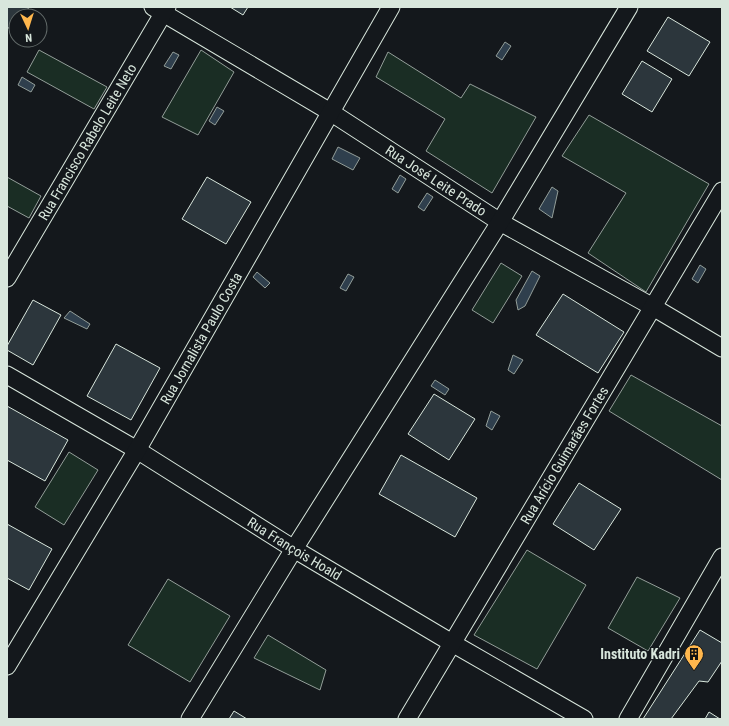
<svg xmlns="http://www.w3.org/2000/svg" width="729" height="726" viewBox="0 0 729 726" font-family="'Roboto Condensed',sans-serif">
  <rect width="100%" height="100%" fill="#14181c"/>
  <!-- green -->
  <path fill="#1a2d24" stroke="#939e99" d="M39,50L107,87L94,109L27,72Z
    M201,50L234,72L198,135L162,117Z
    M388,52L461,98L470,84L536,117L492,193L426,151L445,119L376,77Z
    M589,115L709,184L646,292L588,253L626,193L562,156Z
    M7,177L41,196L29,218L7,206Z
    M501,263L522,276L493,323L472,310Z
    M631,375L722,426V480L609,411Z
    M69,452L98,470L64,525L35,507Z
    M527,550L586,585L537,669L474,635Z
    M637,577L680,598L648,651L608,628Z
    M168,579L230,616L190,682L128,645Z
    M268,635L326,670L320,690L254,658Z"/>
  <!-- water -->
  <path fill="#2f3f4d" stroke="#939e99" d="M505,42L511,46L502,60L496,56Z
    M173,52L179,55L171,69L164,66Z
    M22,77L35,85L31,92L18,85Z
    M217,107L224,111L215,125L209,121Z
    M338,147L360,158L353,170L332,159Z
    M400,175L406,179L398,193L392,189Z
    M552,187L558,191L552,218L539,209Z
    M427,193L433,197L424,211L418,207Z
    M700,265L706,269L698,283L692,279Z
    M532,271L540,276L525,306L518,310L516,300Z
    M257,272L270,283L265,288L253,277Z
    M348,274L354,277L346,291L340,288Z
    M70,311L90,324L87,329L64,318Z
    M513,355L523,360L514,374L508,370Z
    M435,380L449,389L445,395L431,386Z
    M491,411L500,416L492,430L486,426Z"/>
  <!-- building -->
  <path fill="#2c363c" stroke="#d8e6dc" d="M7,7H29L24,16H16L15,32L7,27Z
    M230,7H248L243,15Z
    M668,17L710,42L689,76L647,51Z
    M642,61L672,79L652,112L622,94Z
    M207,177L251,202L226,244L182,219Z
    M563,294L624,332L598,373L536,335Z
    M33,300L61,315L33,365L7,350V346Z
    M116,344L160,368L131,420L87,396Z
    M434,394L475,419L449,460L408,434Z
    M7,406L68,440L45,481L7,460Z
    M401,455L477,498L455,537L379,494Z
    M579,483L621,509L594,550L553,524Z
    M7,524L52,549L29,590L7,578Z
    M700,630L722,643V661L708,682L699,681L671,719H643Z
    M234,711L247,719H229Z
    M709,712L720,719H705Z"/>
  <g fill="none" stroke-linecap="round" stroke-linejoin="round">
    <defs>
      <g id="minor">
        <path id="s1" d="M153,7L332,113L500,222L653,307L722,348"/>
        <path id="s2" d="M7,278L167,7"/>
        <path id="s3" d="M7,375L137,450L294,549L452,643L584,719"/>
        <path id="s4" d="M7,666L137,450L391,7"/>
        <path d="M190,719L294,549L500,222L629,7"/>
        <path id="s5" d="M407,719L722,191"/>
        <path d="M628,719L722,557"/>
      </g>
    </defs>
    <!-- minor casing -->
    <use href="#minor" stroke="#d8e6dc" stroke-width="19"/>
    <!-- minor -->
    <use href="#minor" stroke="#14181c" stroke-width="17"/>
  </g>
  <!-- icons -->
  <defs>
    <symbol id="building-pin" viewBox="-11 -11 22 30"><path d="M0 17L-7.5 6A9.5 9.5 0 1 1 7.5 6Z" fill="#ffb74d" stroke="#14181c"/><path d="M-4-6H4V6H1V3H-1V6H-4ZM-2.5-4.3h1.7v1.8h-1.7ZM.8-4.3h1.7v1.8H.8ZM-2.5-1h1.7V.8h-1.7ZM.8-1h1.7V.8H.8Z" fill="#111"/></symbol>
  </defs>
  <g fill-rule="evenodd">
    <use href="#building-pin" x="683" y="643" width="22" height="30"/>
  </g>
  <g text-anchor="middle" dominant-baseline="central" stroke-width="3" stroke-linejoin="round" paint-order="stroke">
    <!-- street labels -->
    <g font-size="14" fill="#d8e6dc" stroke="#14181c">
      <text stroke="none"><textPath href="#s2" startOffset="158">Rua Francisco Rabelo Leite Neto</textPath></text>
      <text stroke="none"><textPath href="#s1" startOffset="332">Rua José Leite Prado</textPath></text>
      <text stroke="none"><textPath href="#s4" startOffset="381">Rua Jornalista Paulo Costa</textPath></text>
      <text stroke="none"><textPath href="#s5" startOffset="307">Rua Arício Guimarães Fortes</textPath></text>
      <text stroke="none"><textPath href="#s3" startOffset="336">Rua François Hoald</textPath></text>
    </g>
    <!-- poi labels -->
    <g font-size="14" font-weight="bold" fill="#d8e6dc" stroke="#14181c" text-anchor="end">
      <text x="680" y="654">Instituto Kadri</text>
    </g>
  </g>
  <!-- border -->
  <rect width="729" height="726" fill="none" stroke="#d8e6dc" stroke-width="16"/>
  <!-- north arrow -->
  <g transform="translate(28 28) rotate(176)"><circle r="19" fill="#14181c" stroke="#626a69"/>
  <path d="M0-3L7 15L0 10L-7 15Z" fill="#ffb74d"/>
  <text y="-6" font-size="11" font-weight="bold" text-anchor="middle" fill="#d8e6dc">N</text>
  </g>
</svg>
